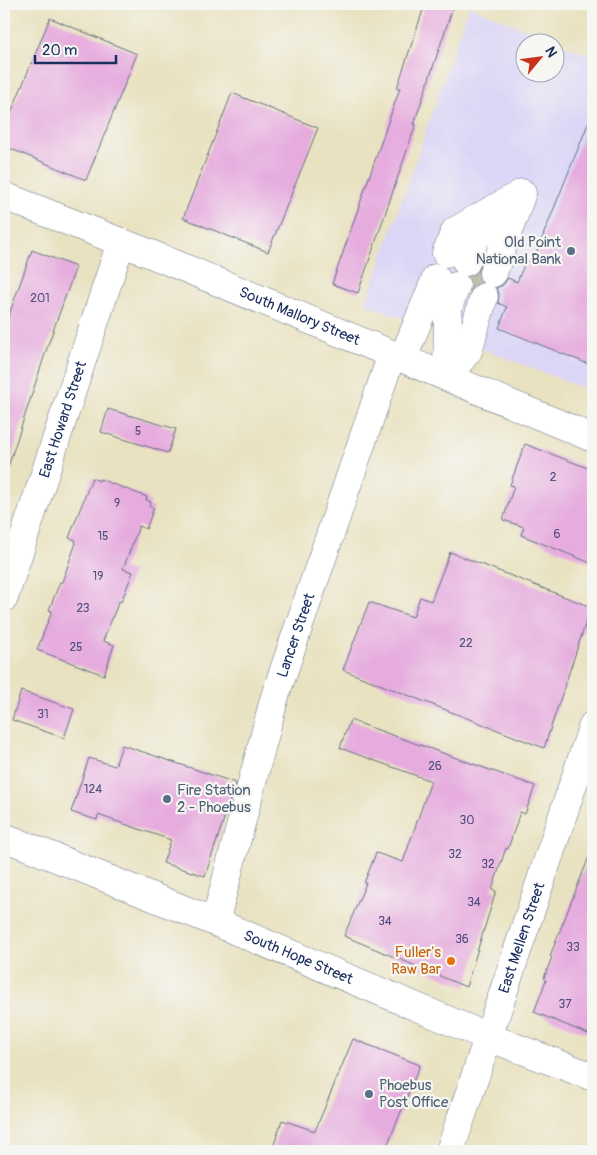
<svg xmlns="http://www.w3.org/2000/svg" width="597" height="1155" viewBox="0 0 597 1155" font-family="Pangolin,sans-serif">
  <rect width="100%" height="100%" fill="#f6f6f2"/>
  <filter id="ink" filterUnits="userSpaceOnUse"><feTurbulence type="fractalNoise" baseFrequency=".02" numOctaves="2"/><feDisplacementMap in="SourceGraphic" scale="10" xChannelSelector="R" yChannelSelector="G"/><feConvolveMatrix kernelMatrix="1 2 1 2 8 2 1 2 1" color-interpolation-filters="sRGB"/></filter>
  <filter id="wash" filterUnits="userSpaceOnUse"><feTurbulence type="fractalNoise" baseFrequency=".0096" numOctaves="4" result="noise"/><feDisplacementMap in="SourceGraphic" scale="20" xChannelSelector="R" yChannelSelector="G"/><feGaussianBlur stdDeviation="1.12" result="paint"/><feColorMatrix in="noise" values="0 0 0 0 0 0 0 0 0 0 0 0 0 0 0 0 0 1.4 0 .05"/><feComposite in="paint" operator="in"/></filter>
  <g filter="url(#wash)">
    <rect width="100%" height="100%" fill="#e9e2c1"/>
    <!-- built -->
    <path fill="#dcd6f6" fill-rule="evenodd" d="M469,6L568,47L593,56V392L366,304ZM524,42H554V72H524Z"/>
    <g id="blocks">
      <!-- building -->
      <path fill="#e6acde" d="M425,4H454L414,124H416L358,293L332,284L400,88H397Z
        M50,18L137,54L86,180L4,146V130Z
        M232,93L318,128L268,252L183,218Z
        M592,114H593V366L499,328L507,307L498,303L499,294L496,288L503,285L508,278L517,282L526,260L532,263Z
        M32,250L76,267L49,342L8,467L4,466V329Z
        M478,271V276L480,282L474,285L471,289V283L469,277L475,275Z
        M108,409L176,429L168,453L101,432Z
        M525,444L593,470V564L521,535L524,527L503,520L514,486L510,485Z
        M92,478L99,481L100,479L147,497L146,500L151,502L149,506L154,508L146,529L139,526L123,569L133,572L121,602L119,601L103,641L114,645L104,675L37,650L52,611L49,610L60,582H62L76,543L75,542L76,540L69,538Z
        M450,552L591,607L544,748L343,670L369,602L413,617L420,597L431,601Z
        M21,691L74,709L64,738L12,720Z
        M350,720L535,786L525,814L520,812L508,849L506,848L492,890L496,891L466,987L344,936L366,883H364L376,853L403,862L431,781L340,748Z
        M122,745L236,783L205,876L163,863L171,840L98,815L97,820L71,812L89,758L115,766Z
        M592,849H593V1036L534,1012L546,980L544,978L552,957L550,956Z
        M353,1039L420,1065L385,1151H272L282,1120L315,1131Z"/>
    </g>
  </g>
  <g filter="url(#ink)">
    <use href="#blocks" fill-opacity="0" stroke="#636e81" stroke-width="1"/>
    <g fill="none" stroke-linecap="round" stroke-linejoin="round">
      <!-- minor-tunnel -->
      <path stroke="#c0bead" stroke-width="28" stroke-dasharray="28 14" stroke-linecap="butt" d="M472,293L481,267"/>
      <defs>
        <g id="minor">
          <path d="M446,253L455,231L522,193"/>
          <path d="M466,262L476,237L498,216"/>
          <path d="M493,273L520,199"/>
          <path d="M403,358L436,278"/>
          <path d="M447,377L448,308L456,286"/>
          <path d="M447,377L468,351L484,297"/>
          <path id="s1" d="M4,598L121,242"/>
          <path id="s2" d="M4,837L215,922L488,1037L593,1077"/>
          <path id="s3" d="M215,922L275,696L392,354"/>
        </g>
        <g id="major">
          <path id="s4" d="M4,196L151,254L593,438"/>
          <path id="s5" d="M450,1151L593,725"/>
        </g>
      </defs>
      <!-- minor casing -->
      <use href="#minor" stroke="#636e81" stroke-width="29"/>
      <!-- major casing -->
      <use href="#major" stroke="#636e81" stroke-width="29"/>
      <!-- minor -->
      <use href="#minor" stroke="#fff" stroke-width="28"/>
      <!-- major -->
      <use href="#major" stroke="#fff" stroke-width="28"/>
    </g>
  </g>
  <!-- markers -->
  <g fill="#5c6f8a" stroke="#f6f6f2" stroke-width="2">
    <circle cx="571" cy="251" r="5"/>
    <circle cx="167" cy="799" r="5"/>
    <circle cx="369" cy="1094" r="5"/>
  </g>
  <circle fill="#e8710a" stroke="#f6f6f2" stroke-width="2" cx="451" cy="961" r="5"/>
  <g text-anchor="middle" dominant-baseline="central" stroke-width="4.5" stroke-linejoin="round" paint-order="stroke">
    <!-- number labels -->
    <g font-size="12" fill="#4e4e7e">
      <text x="40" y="298">201</text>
      <text x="138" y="431">5</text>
      <text x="553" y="477">2</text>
      <text x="117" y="503">9</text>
      <text x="557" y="534">6</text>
      <text x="103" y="536">15</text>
      <text x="98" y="576">19</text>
      <text x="83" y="608">23</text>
      <text x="466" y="643">22</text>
      <text x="76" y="647">25</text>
      <text x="43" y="714">31</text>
      <text x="435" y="766">26</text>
      <text x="93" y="789">124</text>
      <text x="467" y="820">30</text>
      <text x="455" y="854">32</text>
      <text x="488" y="864">32</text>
      <text x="474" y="902">34</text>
      <text x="385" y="921">34</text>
      <text x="462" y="939">36</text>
      <text x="573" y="947">33</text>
      <text x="565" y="1004">37</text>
    </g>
    <!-- service labels -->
    <g font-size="15" fill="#4e5e75" stroke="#f6f6f2" text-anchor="start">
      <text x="561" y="242" text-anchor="end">Old Point<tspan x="561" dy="17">National Bank</tspan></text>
      <text x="177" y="790">Fire Station<tspan x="177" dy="17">2 - Phoebus</tspan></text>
      <text x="379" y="1085">Phoebus<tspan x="379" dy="17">Post Office</tspan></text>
    </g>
    <!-- street labels -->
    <g font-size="15" fill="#1b2f5e" stroke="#f6f6f2">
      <text stroke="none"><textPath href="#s4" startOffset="319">South Mallory Street</textPath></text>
      <text stroke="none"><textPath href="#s1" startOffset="188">East Howard Street</textPath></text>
      <text stroke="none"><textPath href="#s3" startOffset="298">Lancer Street</textPath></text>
      <text stroke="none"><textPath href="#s5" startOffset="225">East Mellen Street</textPath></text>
      <text stroke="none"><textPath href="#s2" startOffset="318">South Hope Street</textPath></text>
    </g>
    <!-- food labels -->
    <g font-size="15" fill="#c56008" stroke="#f6f6f2" text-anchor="end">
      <text x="441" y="952">Fuller's<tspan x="441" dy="17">Raw Bar</tspan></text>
    </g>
  </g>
  <!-- margin -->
  <rect width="597" height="1155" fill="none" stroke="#f6f6f2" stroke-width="20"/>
  <!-- north arrow -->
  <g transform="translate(540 58) rotate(61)"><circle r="24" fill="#f6f6f2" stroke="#9ea6b7"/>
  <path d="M0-4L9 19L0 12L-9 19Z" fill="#c8321e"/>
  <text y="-8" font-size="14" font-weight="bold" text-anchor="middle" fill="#1b2f5e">N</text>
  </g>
  <!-- scale -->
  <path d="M35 55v8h81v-8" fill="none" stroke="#1b2f5e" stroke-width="2.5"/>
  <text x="42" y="55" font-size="15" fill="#1b2f5e" stroke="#f6f6f2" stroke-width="4" paint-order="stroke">20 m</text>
</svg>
